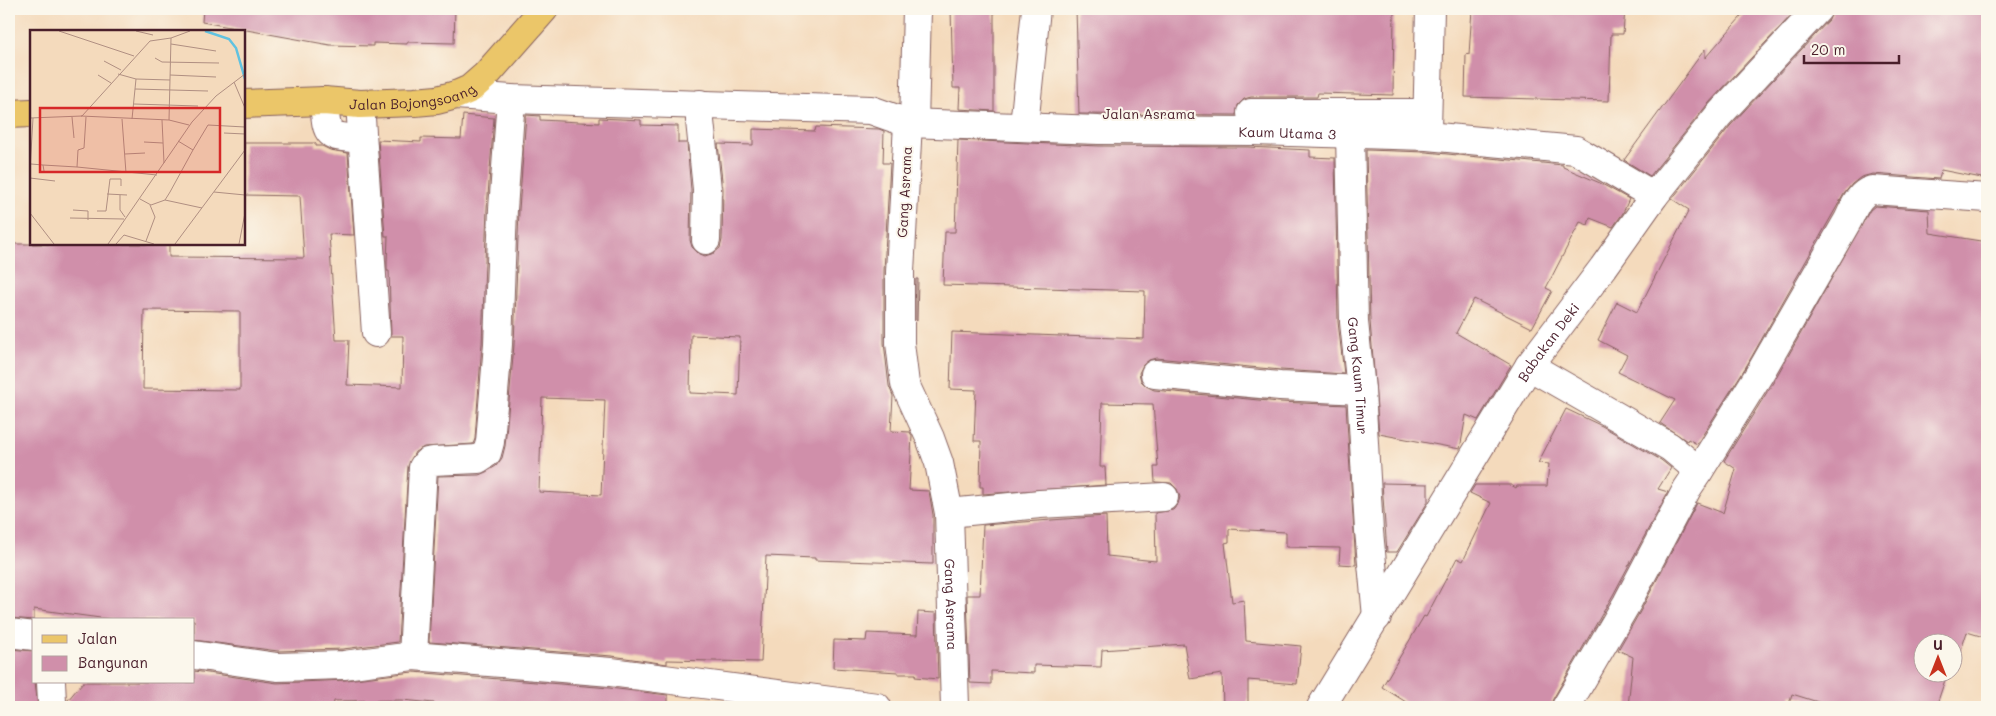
<svg xmlns="http://www.w3.org/2000/svg" width="1996" height="716" viewBox="0 0 1996 716" font-family="Mali,sans-serif">
  <rect width="100%" height="100%" fill="#fbf7ec"/>
  <filter id="ink" filterUnits="userSpaceOnUse"><feTurbulence type="fractalNoise" baseFrequency=".02" numOctaves="2"/><feDisplacementMap in="SourceGraphic" scale="10" xChannelSelector="R" yChannelSelector="G"/><feConvolveMatrix kernelMatrix="1 2 1 2 8 2 1 2 1" color-interpolation-filters="sRGB"/></filter>
  <filter id="wash" filterUnits="userSpaceOnUse"><feTurbulence type="fractalNoise" baseFrequency=".0096" numOctaves="4" result="noise"/><feDisplacementMap in="SourceGraphic" scale="20" xChannelSelector="R" yChannelSelector="G"/><feGaussianBlur stdDeviation="1.12" result="paint"/><feColorMatrix in="noise" values="0 0 0 0 0 0 0 0 0 0 0 0 0 0 0 0 0 1.4 0 .05"/><feComposite in="paint" operator="in"/></filter>
  <g filter="url(#wash)">
    <rect width="100%" height="100%" fill="#f4dabc"/>
    <g id="blocks">
      <!-- building -->
      <path fill="#d08faa" fill-rule="evenodd" d="M203,9H455L454,43L407,42V44L373,43V46L330,45L202,22Z
        M951,9H994V111L959,109L960,88H953Z
        M1076,9H1394L1393,95L1318,93L1317,97H1251L1244,99L1238,105L1236,115L1079,114Z
        M1472,9H1625L1623,34H1611L1609,101L1465,97L1466,54L1469,55Z
        M1748,9H1797L1707,105L1650,176L1624,160L1705,49V58Z
        M1833,9H1987V179L1941,170L1939,179L1873,174L1861,177L1852,184L1844,194L1747,365L1697,444L1688,439L1687,441L1660,423L1675,400L1618,372L1627,355L1598,340L1617,302L1637,312L1689,210L1672,199L1730,126L1829,20Z
        M463,115L494,118L487,208L482,343L475,439L473,444L424,447L415,452L408,466L398,642L343,649L278,651L194,640V620H115L34,609V620L9,618V244H169V257L304,258L300,196L244,195V143H316V146H322L330,150L348,153L354,235L329,234L336,340H349L347,385L402,387L403,336H391L389,271H387V263L388,236H385L378,140L421,142V138L461,139ZM144,310L240,311V390L143,389Z
        M526,115L540,116V120L599,123V118L641,120V125L678,126V143H687L691,190L690,240L692,247L698,253L705,256L714,253L720,248L722,240L723,189L718,144L753,145V129L815,131L816,127L879,129L884,131L883,163H890L884,271V343L889,386L893,396L891,431L910,432L912,436L909,490L929,491L933,515V564L815,560V558L766,556L761,662L667,660V664L612,656L429,642L438,476L479,475L486,472L496,466L502,458L505,446L514,345L519,210ZM691,335L740,337L738,395L690,393ZM542,398L605,400L601,495L539,492Z
        M958,140L1099,146L1248,147L1310,150V157L1335,158L1338,322L1344,374L1281,370L1156,358L1149,360L1143,365L1139,373L1141,381L1146,386L1154,390L1279,402L1346,405L1356,565L1339,564L1340,548L1286,547V532L1229,529V542L1225,543L1232,602L1244,600L1246,641L1301,646L1297,684L1248,680V707H1223L1222,674L1190,679L1184,644L1102,650L1101,667L1034,665V673L991,671V684L970,683L967,595H980L983,525L1106,516L1107,556L1156,561L1155,513L1173,510L1178,504L1180,497L1177,489L1171,483L1155,482L1154,467H1158L1153,404L1102,403L1100,467H1105L1106,485L983,494V487H980L981,441H974L976,390L950,389L952,332L1144,339L1145,291L943,285L945,232H955Z
        M1366,150L1426,152L1563,165V167L1600,183L1629,199L1623,213L1613,227L1590,218L1588,225L1580,222L1546,288L1552,291L1532,328L1474,299L1456,333L1511,365L1478,420L1466,415L1460,449L1379,434L1370,321Z
        M1875,206L1929,210L1930,233L1987,242V638L1967,632L1958,659L1954,658V644H1924V674H1947L1936,707H1834L1792,694L1788,707H1628L1633,657L1618,650L1641,610L1697,503L1723,513L1736,469L1724,461L1774,381L1870,210Z
        M916,279H918L917,321L916,320Z
        M1566,409L1602,426L1661,460L1671,468L1658,489L1668,492L1613,595L1553,699L1550,707H1414L1382,687L1424,616L1426,617L1457,558L1463,561L1491,503L1470,493L1475,485H1511L1516,488L1517,486H1547L1549,464L1538,463Z
        M1382,483L1428,484V502L1397,552H1387Z
        M918,612L936,613L938,679L915,677L916,674H898V672L833,668L834,640L866,641L867,633L917,635Z
        M9,649L34,651V682H35L38,707H9Z
        M194,671L277,683L346,680L413,672L609,688L668,695V707H434V703L402,700L334,701L333,707H66L68,700L83,682H194Z"/>
    </g>
  </g>
  <g filter="url(#ink)">
    <use href="#blocks" fill-opacity="0" stroke="#86605e" stroke-width="1"/>
    <g fill="none" stroke-linecap="round" stroke-linejoin="round">
      <defs>
        <g id="minor">
          <path id="s1" d="M456,95L511,99L871,110L908,123L1099,130L1252,131L1427,136L1576,150L1654,196"/>
          <path d="M324,101C327,137 325,136 362,139"/>
          <path d="M360,104L376,333"/>
          <path d="M700,104V121L707,189L706,240"/>
          <path d="M1251,113H1427"/>
          <path id="s2" d="M908,123L900,272V343L905,384L930,438L939,463L949,513L955,707"/>
          <path d="M914,123L917,9"/>
          <path d="M1024,126L1036,9"/>
          <path d="M1427,130L1430,9"/>
          <path id="s3" d="M1350,134L1354,322L1361,390L1369,531L1377,617"/>
          <path d="M1529,366L1670,447L1699,471L1687,489L1627,603L1566,707"/>
          <path d="M1155,374L1280,386L1361,390"/>
          <path d="M1699,471L1760,373L1848,220C1854,208 1858,194 1872,190L1987,198"/>
          <path d="M949,513L1040,504L1164,497"/>
          <path d="M9,633L34,636"/>
          <path d="M194,655L277,667L344,665L413,656L423,467L427,462L433,461L478,459L487,453L490,442L498,344L503,209L511,99"/>
          <path d="M413,656L611,672L877,707"/>
          <path d="M51,682L52,702"/>
          <path id="s4" d="M1321,707L1529,366L1603,268L1654,196L1718,116L1818,9"/>
        </g>
        <g id="major">
          <path id="s5" d="M244,104L324,101L360,104L415,102L437,100L456,95L470,89L486,75L544,9"/>
          <path d="M9,114L31,113"/>
        </g>
      </defs>
      <!-- minor casing -->
      <use href="#minor" stroke="#86605e" stroke-width="30"/>
      <!-- major casing -->
      <use href="#major" stroke="#86605e" stroke-width="30"/>
      <!-- minor -->
      <use href="#minor" stroke="#fff" stroke-width="28"/>
      <!-- major -->
      <use href="#major" stroke="#ebc669" stroke-width="28"/>
    </g>
  </g>
  <g text-anchor="middle" dominant-baseline="central" stroke-width="4" stroke-linejoin="round" paint-order="stroke">
    <!-- street labels -->
    <g font-size="14" fill="#4a1f2b" stroke="#fbf7ec">
      <text stroke="none"><textPath href="#s5" startOffset="169">Jalan Bojongsoang</textPath></text>
      <text x="1149" y="113">Jalan Asrama</text>
      <text stroke="none"><textPath href="#s1" startOffset="834">Kaum Utama 3</textPath></text>
      <text transform="translate(904 192) rotate(-87)">Gang Asrama</text>
      <text stroke="none"><textPath href="#s4" startOffset="430">Babakan Deki</textPath></text>
      <text stroke="none"><textPath href="#s3" startOffset="242">Gang Kaum Timur</textPath></text>
      <text stroke="none"><textPath href="#s2" startOffset="490">Gang Asrama</textPath></text>
    </g>
  </g>
  <!-- overview -->
  <g transform="translate(30 30)">
    <rect width="215" height="215" fill="#f4dabc"/>
    <path fill="none" stroke="#61c2e0" stroke-width="2.5" d="M175,1L199,9L206,18L215,49"/>
    <path fill="none" stroke="#b08f82" stroke-width="1" d="M29,1L104,26M106,1L123,5M141,14L186,21M125,28L132,32L189,33M74,31L91,40M88,44L106,49L140,50M68,45L81,53M140,45L186,47M204,52L215,78M105,59L178,61M104,74L168,76M51,86L139,90L159,95M42,87L44,108M0,88L52,86L120,11L141,8L160,1M92,89L96,143M102,89L106,49M132,90L134,133M139,90L141,8M194,103L215,104M114,112L133,113M163,120L178,95L215,97M95,124L115,123M1,134L13,135L14,141M13,135L47,137L48,120L54,118L56,87M47,137L127,145M0,140L3,88M0,148L25,151M184,162L215,165M77,164L97,165M90,165V180L95,187M110,169L121,175L135,170L140,162L163,120L148,111M135,170L172,178M43,180L58,181V190M67,181H76L80,149H91V156M0,183L24,214M40,188L94,189M116,211L125,187L120,175M78,214L162,92L186,66L215,44M86,214L94,205L124,214M145,214L215,120M209,214L215,183"/>
    <path fill="#d62828" fill-opacity="0.15" stroke="#d62828" stroke-width="2.5" d="M10,78H190V142H10Z"/>
    <rect width="215" height="215" fill="none" stroke="#4a1f2b" stroke-width="2.5"/>
  </g>
  <!-- margin -->
  <rect width="1996" height="716" fill="none" stroke="#fbf7ec" stroke-width="30"/>
  <!-- legend -->
  <rect x="32" y="618" width="162" height="65" fill="#fbf7ec" stroke="#b4a19f"/>
  <rect x="42" y="635" width="25" height="8" fill="#ebc669" stroke="#b4a19f"/>
  <text x="78" y="644" font-size="15" fill="#4a1f2b">Jalan</text>
  <rect x="42" y="656" width="25" height="15" fill="#d08faa" stroke="#b4a19f"/>
  <text x="78" y="668" font-size="15" fill="#4a1f2b">Bangunan</text>
  <!-- north arrow -->
  <g transform="translate(1938 658)"><circle r="24" fill="#fbf7ec" stroke="#b4a19f"/>
  <path d="M0-4L9 19L0 12L-9 19Z" fill="#c8321e"/>
  <text y="-8" font-size="14" font-weight="bold" text-anchor="middle" fill="#4a1f2b">U</text>
  </g>
  <!-- scale -->
  <path d="M1804 55v8h95v-8" fill="none" stroke="#4a1f2b" stroke-width="2.5"/>
  <text x="1811" y="55" font-size="15" fill="#4a1f2b" stroke="#fbf7ec" stroke-width="4" paint-order="stroke">20 m</text>
</svg>
